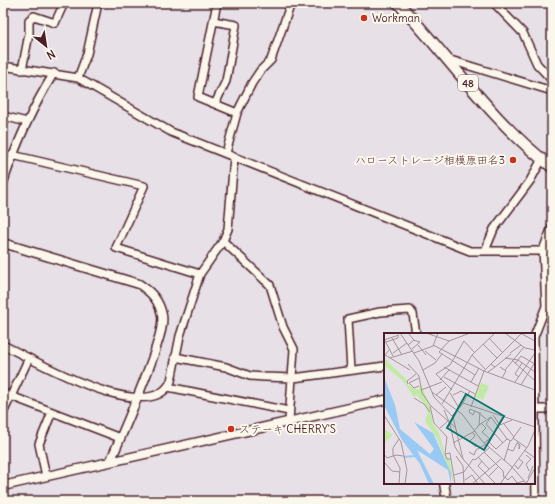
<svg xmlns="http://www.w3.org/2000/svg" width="555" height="504" viewBox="0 0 555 504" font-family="Delius,'Klee One',sans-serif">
  <rect width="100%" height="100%" fill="#e7e0e6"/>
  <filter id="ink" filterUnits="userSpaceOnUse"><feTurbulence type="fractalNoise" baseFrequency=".025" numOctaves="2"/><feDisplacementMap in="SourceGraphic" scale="8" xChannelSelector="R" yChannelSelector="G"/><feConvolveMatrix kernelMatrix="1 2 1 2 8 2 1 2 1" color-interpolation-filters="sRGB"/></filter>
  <g filter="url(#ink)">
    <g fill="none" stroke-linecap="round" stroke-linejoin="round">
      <defs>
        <path id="minor" d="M217,3L198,97L237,113
          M494,3L523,33L537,64L552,80
          M213,21L236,25L226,81L215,104
          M447,59L552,91
          M3,66L78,78L171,132L470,251H552
          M22,70L29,34V20L34,16L55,23L64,3
          M78,78L87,54L98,3
          M3,116L27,122
          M226,153L237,113L252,83L260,71L271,60L291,3
          M12,155L144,186L116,248L200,274
          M234,158L228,229L223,241L270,285L283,327L294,349L289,421
          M3,184C16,144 32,108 54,73
          M485,251L494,229L530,181L542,159
          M3,345C33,359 150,429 171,381L180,336L200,274L223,241
          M175,357L226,367L250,376L265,377L293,378L385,366
          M351,370L348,319L380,312L410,310L413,314L416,334
          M168,387L289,411
          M3,393L120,438
          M535,409H552
          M3,413L29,358
          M46,476L39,444L52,412
          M536,501L534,337L546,306L543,250L552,227"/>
        <path id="tertiary" d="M3,243L139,284C151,292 159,300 162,315C164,326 158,340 155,351C142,389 126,425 110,462
          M444,483L447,501
          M3,486L385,400"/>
        <path id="primary" d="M398,3C449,57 492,122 552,167"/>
      </defs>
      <!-- minor casing -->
      <use href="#minor" stroke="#4a1f2b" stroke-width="10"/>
      <!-- tertiary casing -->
      <use href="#tertiary" stroke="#4a1f2b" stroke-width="11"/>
      <!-- primary casing -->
      <use href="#primary" stroke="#4a1f2b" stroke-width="13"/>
      <!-- minor -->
      <use href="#minor" stroke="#fbf7ec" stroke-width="7"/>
      <!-- tertiary -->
      <use href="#tertiary" stroke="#fbf7ec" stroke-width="8"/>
      <!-- primary -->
      <use href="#primary" stroke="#fbf7ec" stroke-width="10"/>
    </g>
  </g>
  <!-- markers -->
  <g fill="#c8321e" stroke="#fbf7ec" stroke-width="1.5">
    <circle cx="364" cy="18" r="4"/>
    <circle cx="513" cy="160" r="4"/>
    <circle cx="231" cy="429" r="4"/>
  </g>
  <g text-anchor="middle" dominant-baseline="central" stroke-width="4" stroke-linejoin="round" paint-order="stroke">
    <!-- shield labels -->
    <rect fill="#fbf7ec" stroke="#7f6065" stroke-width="1" x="458" y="75" width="20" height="16" rx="3"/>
    <g font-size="10" font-weight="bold" fill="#4a1f2b">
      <text x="468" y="83">48</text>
    </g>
    <!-- poi labels -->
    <g font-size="11" fill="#4a1f2b" stroke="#fbf7ec" text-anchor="start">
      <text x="372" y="18">Workman</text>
      <text x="505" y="160" text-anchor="end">ハローストレージ相模原田名3</text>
      <text x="239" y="429">ステーキ CHERRY'S</text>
    </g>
  </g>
  <!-- overview -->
  <g transform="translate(384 333)">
    <rect width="151" height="151" fill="#e7e0e6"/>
    <path d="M0,25L21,45L24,52L34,57L37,51L45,71L49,91L55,100L61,122L66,128L70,151L54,107L41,88L44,80L40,70L33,62L30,64L19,48L0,32ZM97,50L105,53L99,67L91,64ZM0,96L9,102L0,110Z" fill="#c0eaa6"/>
    <path d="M0,44L11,72L16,96L46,121L50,116L30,89L49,100L67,140V151L64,137L33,117L50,151H45L36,131L18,107L0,72Z" fill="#99caf5"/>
    <path fill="none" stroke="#99caf5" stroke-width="2" d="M19,124L31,123"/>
    <path fill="none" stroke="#a8939b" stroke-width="1" d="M16,0L35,28L50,64L69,84L79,126L101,151M24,0L30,7L24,12M42,0L65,8L55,19L91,42M121,0L141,15L151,17M136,0L151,8M8,5L18,22M105,5L119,20M0,6L9,23M0,7L15,2M65,8L86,0M80,8L90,19M2,9L14,5V3M99,11L113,25M34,12L42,22M49,12L100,38L151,57M28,16L36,9L29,7M5,17L1,22L26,37M41,18L52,27M9,20L23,10M30,20L49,13L54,0M126,20L137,12M88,22L101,36M6,25L29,18M121,25L134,27L151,39M128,27L151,48M24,31L35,43L38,60L47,73L71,94M131,31L137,23L151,31M60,34L94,53M111,34L127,21M116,34L122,38L118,45M39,37L51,30L58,21M121,37L140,14M104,39L111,34L107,31M60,44L91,61M135,44L131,41L138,30M35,45L25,50L30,55L35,53M56,47L65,37M87,49L95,35M131,49L151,20M24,51L23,48L32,41M137,52L151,29M37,57L58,49M68,57L52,41L66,32L80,8M48,59L78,81L98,108L127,133L142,150M66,60L75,75M52,62L62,54M69,62L77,58L84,62M30,65L40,71L46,79M79,70L151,94M58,71L88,22L111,0M46,73L50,90L63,104L61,121L63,126H67M87,74L100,38L137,1M60,77L66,91L71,114L79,126M91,78L89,82L85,79L86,76L95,80L102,86M0,82L17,109L23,137L21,151M109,82L116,92L128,87M68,83L77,73L86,58M107,84L102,91L119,110M97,90L102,95L98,99L106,106M120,91L130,104M95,92L107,84L123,106M56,95L65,87M91,97L95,92L96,79M81,105L92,114M129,105L143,115M103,107L112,116L123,106L127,108L137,94M85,109L91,103L89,100M69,110L91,98M100,110L111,101M133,110L135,111L136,112V113L135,116V111M123,116L129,118L134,108M140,117L151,125M85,119L90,122L92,117L102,111M100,119L119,138L120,145M0,121L3,125L12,122L19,123M61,121L66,120L71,151M9,122L16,135L15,151M9,122V115L15,106M142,122L147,126L142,131L145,138M72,123L79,133L80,151M94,124L105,136M98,128L94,133L112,151M120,128L126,108M0,129L8,138L16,139M131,132L134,136L139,129L135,126M70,142L80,139L89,126L91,127L105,115M104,144L114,134M121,144L124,147L128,143L133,150L140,148M144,145L149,133M81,147L88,142L94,151M88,151L117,126M116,151L144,113L151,97M142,151L151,135"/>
    <path fill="#0f766e" fill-opacity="0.15" stroke="#0f766e" stroke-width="2" d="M82,61L120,83L100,117L63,95Z"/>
    <rect width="151" height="151" fill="none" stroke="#4a1f2b" stroke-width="2"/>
  </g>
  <!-- margin -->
  <rect width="555" height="504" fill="none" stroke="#fbf7ec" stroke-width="16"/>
  <rect x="8" y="8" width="539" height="488" fill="none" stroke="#4a1f2b" stroke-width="1.5" filter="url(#ink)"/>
  <!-- north arrow -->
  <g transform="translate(46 46) rotate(150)" stroke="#fbf7ec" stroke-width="3" paint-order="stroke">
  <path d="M0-3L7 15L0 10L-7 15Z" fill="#4a1f2b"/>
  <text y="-6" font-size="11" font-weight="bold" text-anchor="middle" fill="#4a1f2b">N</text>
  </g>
</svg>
